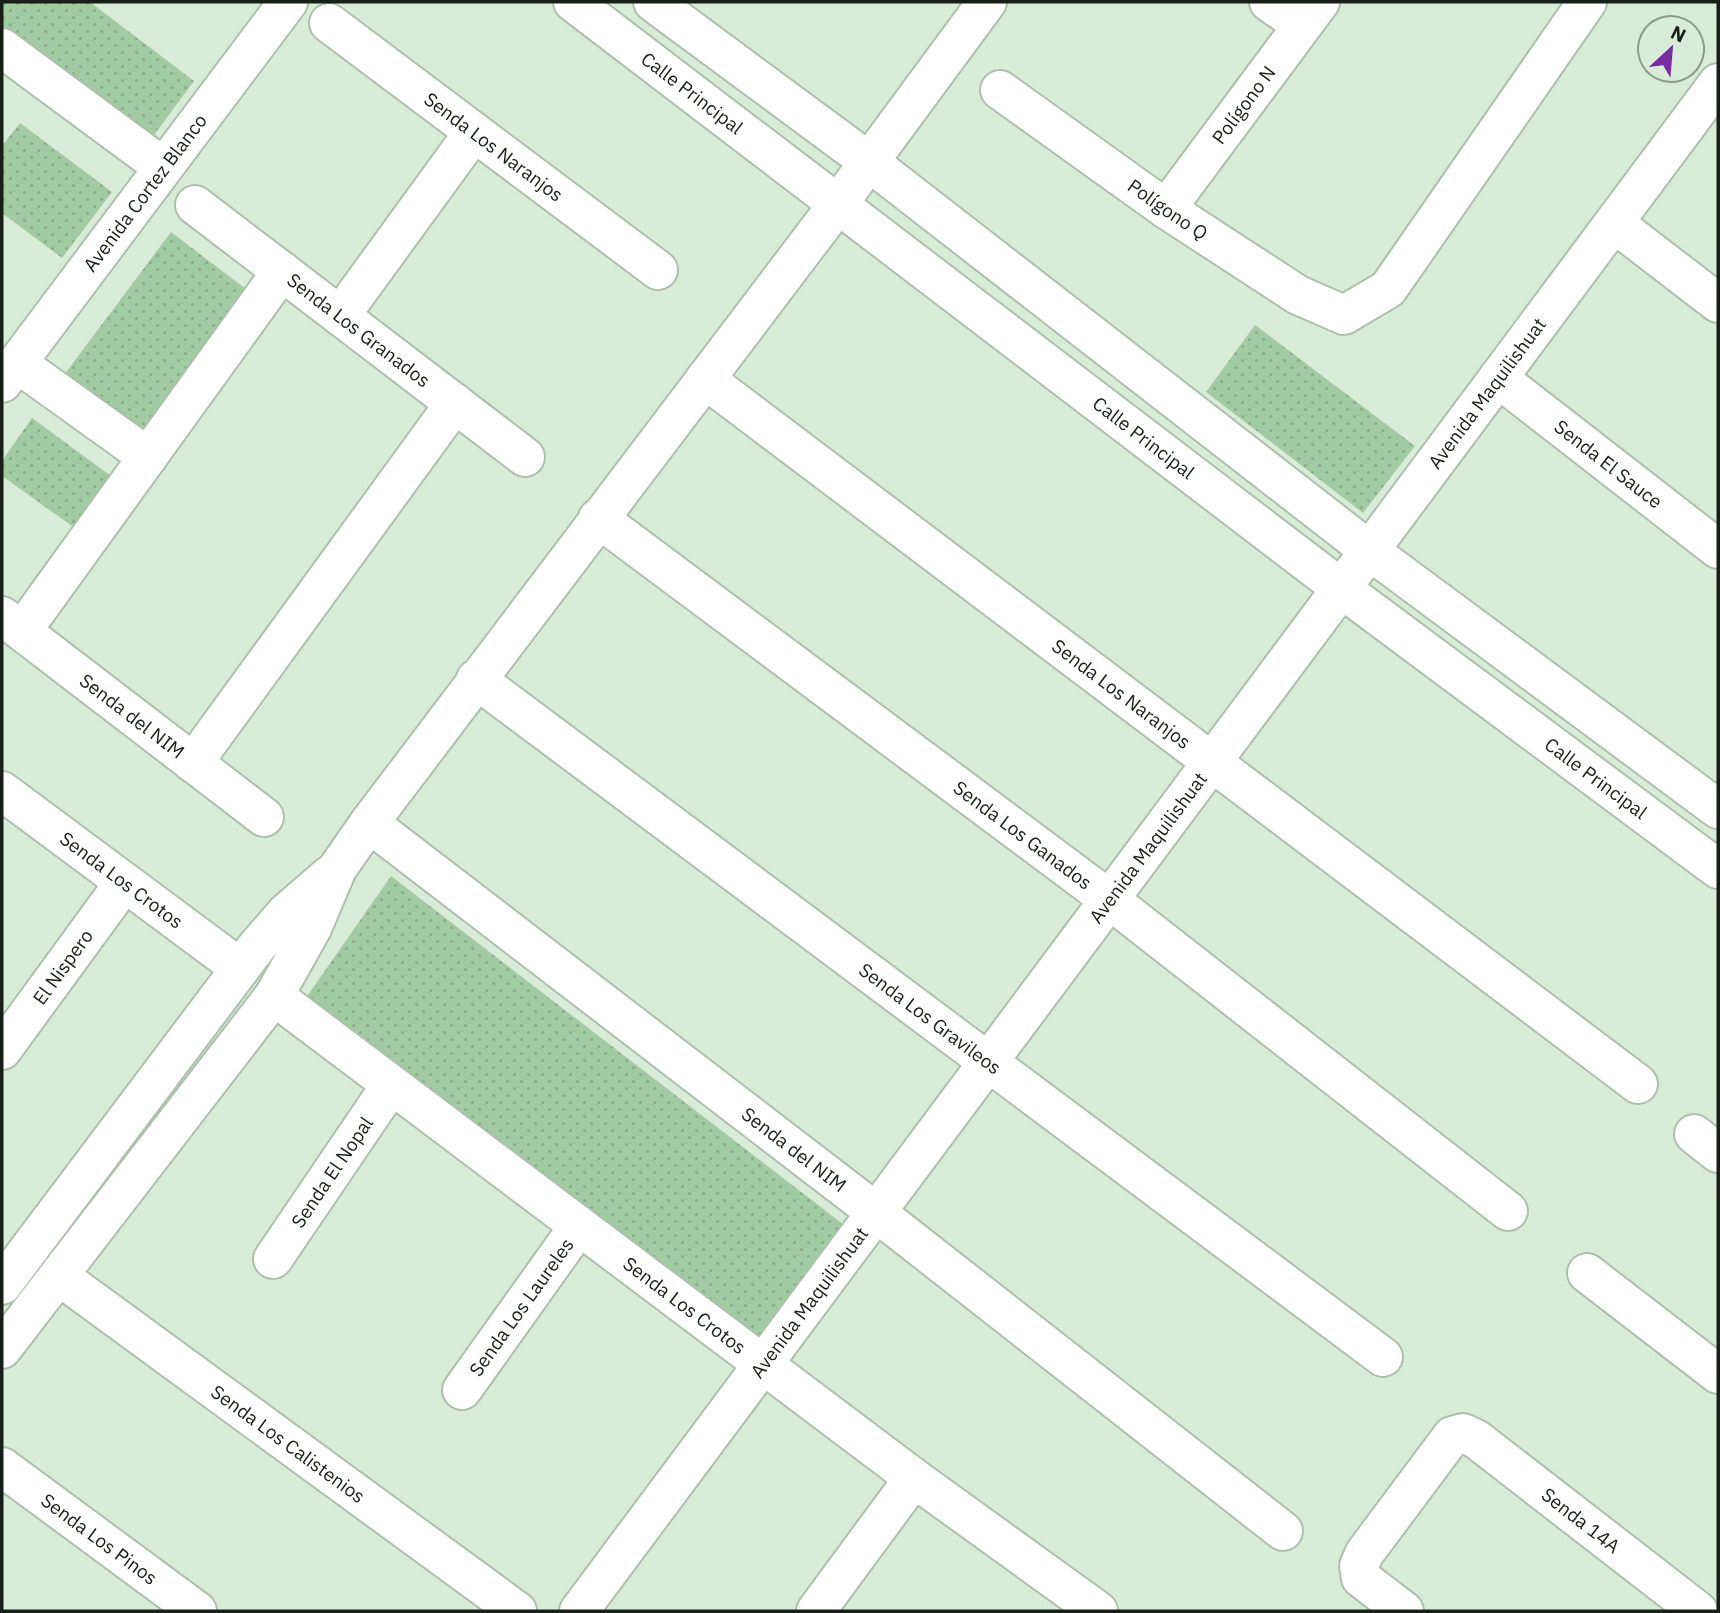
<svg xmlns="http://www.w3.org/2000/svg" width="1720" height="1613" viewBox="0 0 1720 1613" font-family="'IBM Plex Sans',sans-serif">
  <defs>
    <pattern id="park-dots" width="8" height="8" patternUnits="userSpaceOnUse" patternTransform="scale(1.75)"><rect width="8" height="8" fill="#a1cba1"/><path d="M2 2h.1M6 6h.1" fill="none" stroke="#8aae8a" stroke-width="1.8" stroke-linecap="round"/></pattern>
  </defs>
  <rect width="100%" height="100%" fill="#d9ecd9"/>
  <!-- park -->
  <path fill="url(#park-dots)" d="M2,2H90L194,81L145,147L2,38Z
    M20,123L112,192L62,258L2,213V146Z
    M171,232L255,296L146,439L64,375Z
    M1255,325L1415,446L1363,513L1206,392Z
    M32,418L115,479L79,531L2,476V461Z
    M391,876L844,1225L758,1344L303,1002Z"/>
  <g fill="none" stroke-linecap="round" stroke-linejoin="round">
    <defs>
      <g id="minor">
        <path id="s1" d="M573,2L1342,589L1718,869"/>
        <path d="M653,2L868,161L1370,551L1718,809"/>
        <path d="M1269,2L1302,25"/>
        <path id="s2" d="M329,23L658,270"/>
        <path d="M2,48L163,167"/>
        <path id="s3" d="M1000,90L1166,209L1298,295L1344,315L1388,289L1587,2"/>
        <path id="s4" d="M195,205L525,457"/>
        <path id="s5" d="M1166,209L1320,2"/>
        <path d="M1614,223L1718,303"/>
        <path d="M340,316L474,132"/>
        <path d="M17,363L148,457"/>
        <path id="s6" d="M1498,378L1718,549"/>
        <path id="s7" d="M705,379L1638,1084"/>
        <path id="s8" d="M2,383L288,2"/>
        <path id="s9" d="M598,518L1110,900L1508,1211"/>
        <path id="s10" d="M2,616L264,817"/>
        <path d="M22,631L282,271"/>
        <path id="s11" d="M476,679L1383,1357"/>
        <path d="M193,763L455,403"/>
        <path id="s12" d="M2,791L240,968"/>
        <path id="s13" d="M369,823L877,1213L1283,1531"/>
        <path id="s14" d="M274,996L914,1478L1098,1611"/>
        <path id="s15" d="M2,1050L124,883"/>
        <path d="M1694,1134L1718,1153"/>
        <path id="s16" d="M273,1259L391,1085"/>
        <path d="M1587,1273L1718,1374"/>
        <path id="s17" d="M59,1276L517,1611"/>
        <path d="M2,1285L258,945L286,913L330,875"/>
        <path d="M2,1349L274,996L312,928L337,869L369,823L838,204L987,2"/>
        <path id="s18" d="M462,1390L579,1226"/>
        <path id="s19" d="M2,1467L197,1611"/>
        <path id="s20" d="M579,1611L1718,83"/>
        <path d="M816,1611L914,1478"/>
        <path id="s21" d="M1404,1611L1361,1578L1359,1566L1364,1554L1452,1436L1463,1433L1476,1439L1698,1611"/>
      </g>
    </defs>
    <!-- minor casing -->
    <use href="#minor" stroke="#aec0ad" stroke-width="42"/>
    <!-- minor -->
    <use href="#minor" stroke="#fff" stroke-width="38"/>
  </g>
  <g text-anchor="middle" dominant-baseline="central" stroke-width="6" stroke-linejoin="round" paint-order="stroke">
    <!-- street labels -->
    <g font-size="19" fill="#181f18" stroke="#d9ecd9">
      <text stroke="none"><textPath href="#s1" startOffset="150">Calle Principal</textPath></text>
      <text stroke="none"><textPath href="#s5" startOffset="130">Polígono N</textPath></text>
      <text stroke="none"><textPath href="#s2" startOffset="206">Senda Los Naranjos</textPath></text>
      <text stroke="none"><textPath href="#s8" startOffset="238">Avenida Cortez Blanco</textPath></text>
      <text stroke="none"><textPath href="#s3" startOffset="206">Polígono Q</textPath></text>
      <text stroke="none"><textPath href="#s4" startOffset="206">Senda Los Granados</textPath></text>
      <text stroke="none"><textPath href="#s20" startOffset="1519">Avenida Maquilishuat</textPath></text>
      <text stroke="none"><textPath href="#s1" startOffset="718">Calle Principal</textPath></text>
      <text stroke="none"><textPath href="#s6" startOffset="140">Senda El Sauce</textPath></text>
      <text stroke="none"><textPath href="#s7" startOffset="522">Senda Los Naranjos</textPath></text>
      <text stroke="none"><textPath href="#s10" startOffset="164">Senda del NIM</textPath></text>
      <text stroke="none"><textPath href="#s1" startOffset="1284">Calle Principal</textPath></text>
      <text stroke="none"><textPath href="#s9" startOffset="530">Senda Los Ganados</textPath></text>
      <text stroke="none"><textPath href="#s20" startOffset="952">Avenida Maquilishuat</textPath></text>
      <text stroke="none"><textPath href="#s12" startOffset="149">Senda Los Crotos</textPath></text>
      <text stroke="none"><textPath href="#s15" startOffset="103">El Nispero</textPath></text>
      <text stroke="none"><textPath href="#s11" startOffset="567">Senda Los Gravileos</textPath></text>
      <text stroke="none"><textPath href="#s13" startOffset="536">Senda del NIM</textPath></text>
      <text stroke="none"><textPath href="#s16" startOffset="105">Senda El Nopal</textPath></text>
      <text stroke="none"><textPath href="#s20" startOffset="385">Avenida Maquilishuat</textPath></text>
      <text stroke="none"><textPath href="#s14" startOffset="514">Senda Los Crotos</textPath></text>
      <text stroke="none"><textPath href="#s18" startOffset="102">Senda Los Laureles</textPath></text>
      <text stroke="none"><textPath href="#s17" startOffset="284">Senda Los Calistenios</textPath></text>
      <text stroke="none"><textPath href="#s21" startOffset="385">Senda 14A</textPath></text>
      <text stroke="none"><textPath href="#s19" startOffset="121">Senda Los Pinos</textPath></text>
    </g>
  </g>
  <!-- border -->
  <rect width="1720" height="1613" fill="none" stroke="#181f18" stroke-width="7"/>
  <!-- north arrow -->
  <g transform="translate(1671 49) rotate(26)"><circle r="33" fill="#d9ecd9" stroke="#8c9a8c" stroke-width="2"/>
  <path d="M0-5L12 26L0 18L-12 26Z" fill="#782ea1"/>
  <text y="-10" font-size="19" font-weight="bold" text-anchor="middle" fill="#181f18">N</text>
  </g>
</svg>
